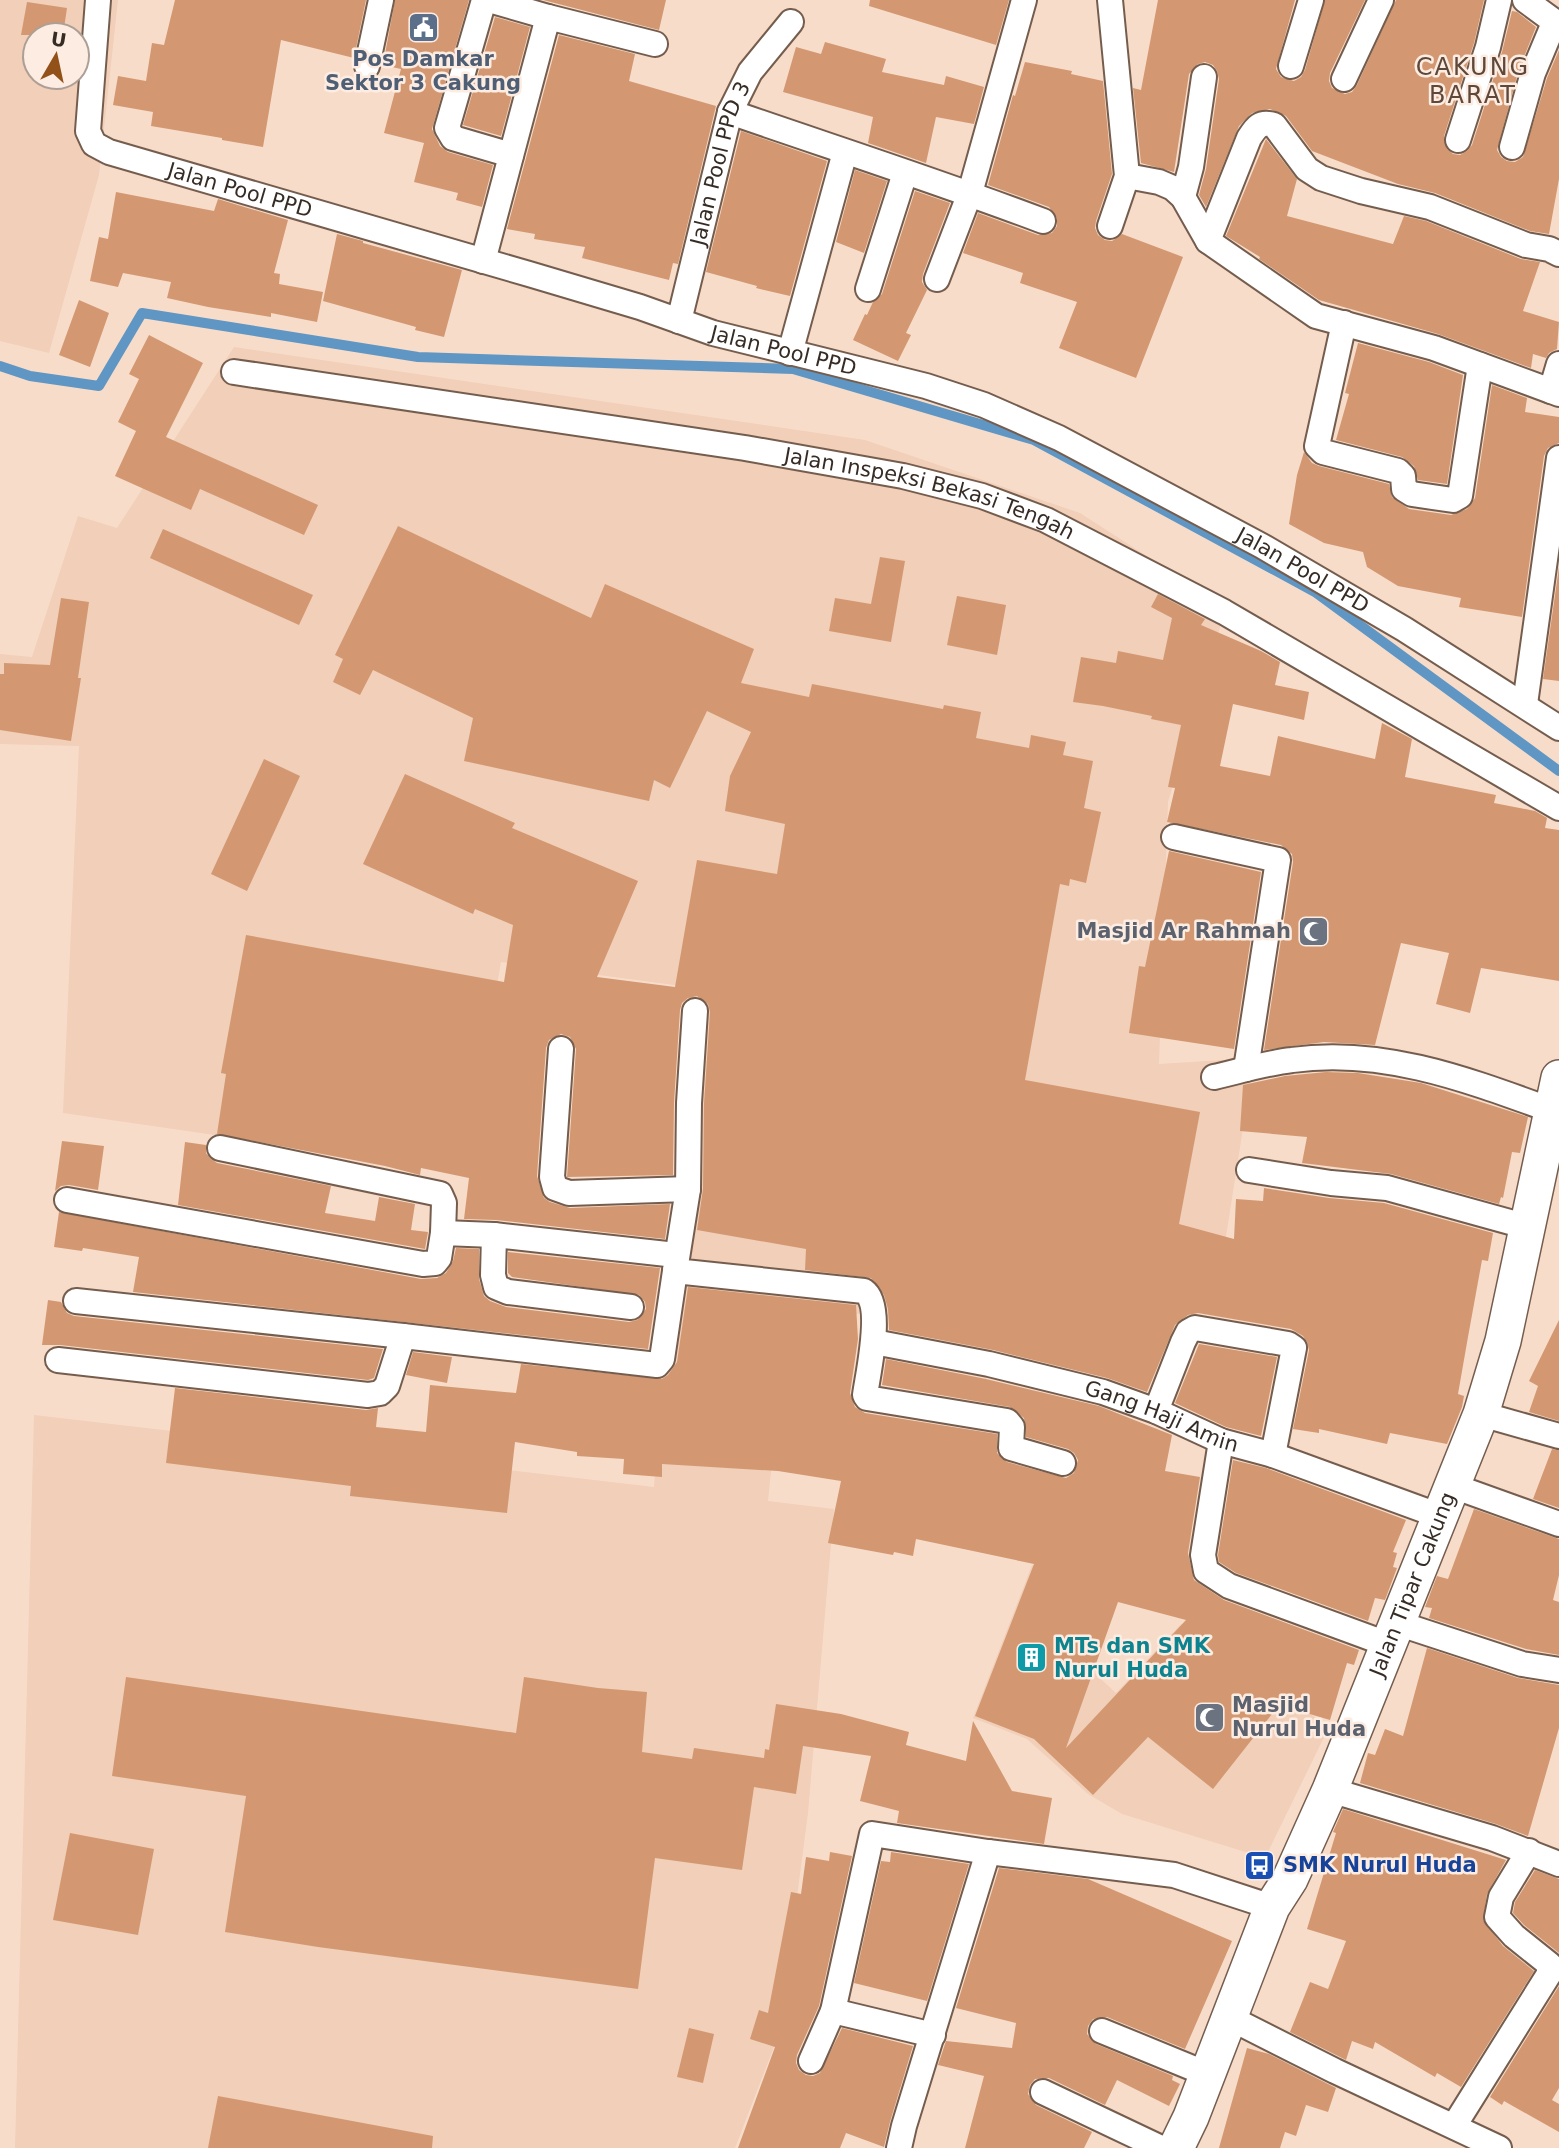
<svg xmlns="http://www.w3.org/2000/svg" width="1559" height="2148" viewBox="0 0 1559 2148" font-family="'DejaVu Sans',sans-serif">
  <rect width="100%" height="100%" fill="#f8dcca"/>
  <!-- built -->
  <path fill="#f1cfb9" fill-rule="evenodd" d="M0,0H118L99,175L49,353L0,341ZM35,35H77V77H35Z
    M234,347L865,440L1080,513L1226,607L1168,802L1159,1064L1254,1058L1222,1262L904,1310L786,1320L768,1501L834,1509L808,1813L779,2034L735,2148H15L34,1415L654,1487L689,987L501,962L472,1128L305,1148L63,1113L79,746L0,744V654L32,657L78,516L117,528Z
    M1032,1565L1071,1579L1088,1667L1116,1693L1181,1624L1329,1727L1265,1858L1122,1814L1088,1794L1027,1739L973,1718Z"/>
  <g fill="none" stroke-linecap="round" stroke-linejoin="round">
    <!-- stream -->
    <path stroke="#5f96c3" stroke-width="10" d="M0,366L30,376L99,386L142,313L418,357L793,369L1034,440L1315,592L1559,771"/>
  </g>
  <!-- building -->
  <path fill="#d39871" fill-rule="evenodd" d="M175,0H366L354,58L281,40L263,147L222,140V138L151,126L153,112L113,105L118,76L146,81L152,43L164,45Z
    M395,0H469L432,129L440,146L448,152L493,165L482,207L456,200L458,193L414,182L424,143L384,133L401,69L383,65Z
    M543,0H666L659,30Z
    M870,0H1009L996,45L869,6Z
    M1158,0H1295L1276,69L1281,77L1294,81L1301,77L1305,70L1325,0H1365L1330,73L1329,81L1332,88L1345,94L1352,92L1357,85L1396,0H1484L1474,43L1444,136L1447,149L1453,154L1460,155L1467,151L1472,145L1502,52L1512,11L1517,12L1536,27L1519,69L1497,150L1501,157L1507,161L1515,162L1523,157L1547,78L1559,50V179L1549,234L1530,231L1435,193L1398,184L1312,151L1286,116L1270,109L1252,113L1239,126L1206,207L1199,195L1206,169L1219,79L1217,71L1213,65L1205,62L1198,64L1189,74L1174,172L1141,163L1133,88L1141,90Z
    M27,2L67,8L63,35H21Z
    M495,17L530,27L501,136L463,125Z
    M559,35L635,54L629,81L716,106L678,264L673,263L669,280L582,258L585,247L534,239L535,234L507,229Z
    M825,42L886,59L882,72L944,85L946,76L984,87L974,124L936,117L926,163L868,143L873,117L783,92L796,47L821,54Z
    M1025,62L1072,71L1071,74L1103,81L1112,174L1096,221L1095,228L1098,235L1105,240L1112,241L1122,234L1183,257L1136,378L1059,348L1077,302L1020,283L1023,273L963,253L978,213L1038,235L1052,233L1057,226V218L1049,207L988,185L1013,95L1015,96Z
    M741,131L827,161L790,296L756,288L757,286L706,272Z
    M1266,139L1297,179L1287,216L1393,244L1404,216L1426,221L1521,259L1540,262L1523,311L1559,322L1557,349L1549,353L1546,358L1533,354L1531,368L1438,334L1319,300L1259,259L1260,257L1226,236Z
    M855,170L887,181L864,253L836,242Z
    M915,191L950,203L923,274L922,282L927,290L906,333L911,335L898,361L853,340L865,314L867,315L873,302L882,294Z
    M116,192L214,211L218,199L288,220L274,273L280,274L279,284L323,292L317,322L271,313V317L208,307L167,298L171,282L123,273L118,287L90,281L99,237L108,239Z
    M337,234L363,241V243L462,270L444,337L415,330L416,327L323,301Z
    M79,300L109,313L90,367L59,355Z
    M149,335L203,363L166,437L318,505L304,535L200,489L191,510L115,476L136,431L118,422L139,379L129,374Z
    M1358,343L1429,362L1463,375L1447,484L1418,480L1414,466L1402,457L1336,440L1349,394L1345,393Z
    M1492,385L1527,398L1525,412L1559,417V443L1548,448L1544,456L1522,617L1459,607L1461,598L1398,586L1367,567L1363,552L1324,543L1289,524L1297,475L1304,452L1312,463L1319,466L1389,484L1392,497L1409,509L1451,515L1467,509L1475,498Z
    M398,526L591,618L605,584L754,649L741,683L809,697L812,684L943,709L944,705L981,712L976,738L1029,748L1031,735L1066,742L1063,755L1093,761L1084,808L1101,812L1086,883L1070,879L1069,886L1060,884L1025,1080L1200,1112L1179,1224L1234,1239L1236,1199L1263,1201L1264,1188L1329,1198L1384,1203L1493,1233L1488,1261L1482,1260L1468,1337L1458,1394L1464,1396L1462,1407L1447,1444L1390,1433L1387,1444L1319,1429V1433L1293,1429L1309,1350L1307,1342L1303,1336L1291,1329L1198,1313L1188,1315L1175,1325L1147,1392L1107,1378L993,1350L889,1330L888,1309L884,1295L871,1278L805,1270L806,1249L697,1230L703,1189L704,1104L710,1012L708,1004L697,996L688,998L682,1003L680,1010L674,1103L673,1175L567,1177L576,1049L570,1037L561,1034L549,1040L546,1048L537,1176L544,1198L550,1202L570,1208L670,1204L665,1239L496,1220L464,1219L469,1178L421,1168L420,1175L385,1166L217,1134L226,1074L221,1073L246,935L504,982L513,925L475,909L473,914L363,864L405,774L515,823L512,828L638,881L597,977L675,987L697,860L777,874L785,824L725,811L730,776L751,732L707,711L670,788L654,780L649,801L464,761L473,718L373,670L360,695L333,682L343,659L335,655Z
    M163,529L313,595L299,625L150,558Z
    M880,557L905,561L891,642L829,631L835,598L871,604Z
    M1559,567V681L1543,679Z
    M1158,594L1205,619L1201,625L1261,651L1280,662L1275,685L1309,692L1304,720L1233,704L1220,766L1270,776L1278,736L1375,759L1382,723L1412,739L1405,777L1496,795L1494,803L1535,811L1547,818L1545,828L1559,830V981L1481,968L1470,1013L1436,1004L1449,953L1401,943L1375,1045L1324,1042L1264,1050L1293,862L1292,854L1281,845L1167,822L1175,788L1168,787L1181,725L1151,719L1152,716L1103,706L1073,702L1081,657L1116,663L1118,651L1163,660L1172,618L1151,607Z
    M957,596L1006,605L997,655L947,645Z
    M61,598L89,602L78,678H81L71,741L0,730V674H4V663L50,665Z
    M264,759L300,776L247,891L211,874Z
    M1169,851L1261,872L1234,1049L1129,1033L1139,966L1145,967Z
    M1326,1072L1358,1073L1421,1083L1528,1117L1520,1153L1512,1152L1503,1198L1501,1197L1499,1204L1391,1174L1302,1163L1307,1137L1240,1131L1243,1085L1285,1076Z
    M62,1141L104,1146L98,1190L69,1185L61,1186L55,1191Z
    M185,1142L206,1145V1153L211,1159L217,1163L331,1186L325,1213L375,1221L379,1197L415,1204L411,1230L428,1232L425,1249L178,1205Z
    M59,1212L421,1279L437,1278L446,1273L453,1261L456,1248L479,1249V1279L484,1296L490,1301L506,1307L629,1322L637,1320L646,1309L645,1302L639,1295L512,1277L508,1273V1252L660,1268L648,1349L133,1292L139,1257L83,1248L82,1251L54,1247Z
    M688,1287L856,1305L858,1339L850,1393L855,1407L865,1413L997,1434V1453L1007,1462L1066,1478L1074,1473L1078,1460L1074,1453L1068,1449L1026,1437L1024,1418L1010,1407L882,1385L886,1359L986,1379L1099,1406L1172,1435L1165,1471L1200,1477L1188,1553L1194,1580L1224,1600L1359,1650L1354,1665L1347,1663L1330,1720L1279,1705L1213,1789L1148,1737L1093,1795L1034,1739L975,1716L1034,1564L916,1539L913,1556L894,1552L893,1555L828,1543L841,1481L778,1471L662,1464V1477L623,1474L624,1459L577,1456V1452L515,1442L507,1513L350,1496L351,1486L166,1463L175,1388L366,1410L378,1408L376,1427L426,1432L430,1385L516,1393L521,1364L662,1379L668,1375L677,1362ZM1118,1602L1186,1620L1066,1748Z
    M48,1300L61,1302L67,1313L74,1316L383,1349L374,1378L368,1380L60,1345H42Z
    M1559,1320V1421L1529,1412L1538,1386L1529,1381Z
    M1199,1344L1277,1357L1261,1436L1226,1427L1175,1403Z
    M413,1352L452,1357L447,1383L406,1375Z
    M1552,1449L1559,1450V1508L1533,1499Z
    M1233,1460L1266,1468L1406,1520L1393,1552L1397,1553L1393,1567L1397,1568L1385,1600L1375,1598L1368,1621L1236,1573L1219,1562L1218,1555Z
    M1474,1509L1559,1539V1575L1553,1600L1559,1602V1655L1526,1649L1429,1618L1432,1608L1425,1607L1437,1576L1448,1579Z
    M1427,1648L1518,1678L1559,1685V1728L1528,1836L1496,1824L1360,1783L1368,1753L1375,1755L1385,1729L1403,1736Z
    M126,1677L516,1733L524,1677L598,1688L647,1692L642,1752L692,1759L694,1748L764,1758L765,1749L769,1750L776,1704L841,1714L909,1732L906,1745L966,1761L973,1721L1012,1791L1052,1798L1044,1844L897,1823L899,1811L860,1801L871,1756L803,1746L796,1794L754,1787L742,1870L655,1858L638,1989L318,1947L225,1932L246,1796L112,1776Z
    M1343,1809L1506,1860L1487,1894L1483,1920L1503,1946L1534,1971L1461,2087L1437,2073L1435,2077L1375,2042L1373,2049L1352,2041L1346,2060L1290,2032L1310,1982L1328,1989L1346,1941L1307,1929L1336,1833L1333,1832Z
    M70,1833L154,1849L138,1935L53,1920Z
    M830,1852L852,1856L819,2006L797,2055L796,2063L799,2070L806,2075L813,2076L820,2073L842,2028L913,2046L890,2122L884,2147L846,2133L840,2148H738L775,2047L750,2039L759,2010L768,2013L791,1892L801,1894L806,1857L829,1861Z
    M891,1852L969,1864L927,2001L854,1983L881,1861L890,1862Z
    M999,1868L1088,1879L1232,1941L1185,2049L1107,2017L1093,2019L1088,2026L1087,2034L1096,2044L1173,2076L1172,2080L1180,2084L1169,2106L1117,2080L1105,2105L1049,2078L1035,2079L1030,2085L1028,2094L1036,2105L1092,2132L1084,2148H965L984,2076L938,2065L946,2041L1012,2048L1016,2023L956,2008Z
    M1535,1870L1559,1879V1953L1524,1925L1513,1913L1515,1902Z
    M1559,1986V2088L1552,2100L1559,2104V2132L1504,2101L1502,2105L1490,2097Z
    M689,2028L714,2034L703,2083L677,2077Z
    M1247,2048L1269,2054L1336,2088L1328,2112L1306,2105L1296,2136L1285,2132L1280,2148H1219Z
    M218,2096L433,2136L432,2148H208Z"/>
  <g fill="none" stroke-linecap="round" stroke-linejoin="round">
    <defs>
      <g id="street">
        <path id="s1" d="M98,0L88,131L94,144L109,152L529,274L640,307L713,333L926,386L984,405L1059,438L1262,546L1404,629L1559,728"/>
        <path d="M484,0L447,128L453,138L511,155"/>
        <path d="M489,0L548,17"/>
        <path d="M1525,0L1559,25"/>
        <path d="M367,66L381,0"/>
        <path d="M1291,66L1311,0"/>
        <path d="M1344,79L1381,0"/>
        <path d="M730,112C834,148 940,182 1043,221"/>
        <path d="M1458,140L1488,47L1499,0"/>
        <path d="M1512,147L1533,73L1554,23"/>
        <path d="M1127,176L1159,182L1173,188L1183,197L1208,241L1316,316L1434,348L1551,391"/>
        <path d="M1183,197L1191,167L1204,77"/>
        <path d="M1110,226L1127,176L1110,0"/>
        <path d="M1208,241L1249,138C1256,127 1260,121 1274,125L1307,169L1321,178L1361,191L1430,207L1526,245L1549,249L1559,254"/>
        <path d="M483,261L548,17L655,44"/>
        <path d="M937,279L970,193L1024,0"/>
        <path d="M868,289L905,173"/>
        <path id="s2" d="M679,321L730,112L750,72L791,22"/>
        <path d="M1344,323L1317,446L1323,452L1398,471L1403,476L1404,489L1412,494L1453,500L1460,496L1480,365"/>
        <path d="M790,353L845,152"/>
        <path d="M1559,364L1551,391L1559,394"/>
        <path id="s3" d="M234,372L745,448L903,476L982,496L1046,520L1224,612L1559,808"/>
        <path d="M1525,704L1559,458"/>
        <path d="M1174,837L1278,860L1246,1069"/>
        <path d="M695,1011L689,1103L688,1189L675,1271L864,1291C884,1305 868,1373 865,1395L867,1398L1007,1421L1012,1427L1011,1448L1063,1463"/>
        <path d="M561,1049L552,1177L555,1188L569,1193L688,1189"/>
        <path d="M1214,1077C1240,1071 1266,1063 1292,1060C1382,1047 1468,1080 1551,1110"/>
        <path d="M220,1148L440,1194L444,1203L443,1233"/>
        <path d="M1249,1170L1331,1183L1387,1188L1528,1227"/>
        <path d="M67,1200L423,1264L435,1263L439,1258L443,1233L494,1235L676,1255"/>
        <path d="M494,1235L493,1275L496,1287L508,1292L631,1307"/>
        <path d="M403,1336L657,1365L662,1359L675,1271"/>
        <path id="s4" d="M874,1342L989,1364L1103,1392L1156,1411L1221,1441L1273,1455L1440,1516"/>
        <path d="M58,1360L368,1395L380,1393L387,1386L403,1336L76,1301"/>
        <path d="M1156,1411L1183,1342L1188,1332L1195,1328L1288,1344L1294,1348L1273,1455"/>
        <path d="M1481,1414L1559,1436"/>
        <path d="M1221,1441L1203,1555L1206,1571L1229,1586L1387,1644"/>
        <path d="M1453,1486L1559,1524"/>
        <path d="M1397,1623L1522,1664L1559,1670"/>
        <path d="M1330,1790L1492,1838L1559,1864"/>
        <path d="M833,2011L933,2035"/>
        <path d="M1228,2017L1335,2071L1499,2148"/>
        <path d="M1102,2031L1207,2074"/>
        <path d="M811,2061L833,2011L872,1834L988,1852L1174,1875L1272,1907"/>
        <path d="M1043,2092L1161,2148"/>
        <path d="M1454,2126L1549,1974V1964L1514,1936L1497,1917L1501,1897L1529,1851"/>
        <path d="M899,2148L904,2126L988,1852"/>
      </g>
      <g id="secondary">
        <path id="s5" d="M1176,2148L1191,2117L1272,1907L1290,1879L1330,1790L1481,1414L1503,1341L1559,1078"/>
      </g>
    </defs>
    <!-- street casing -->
    <use href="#street" stroke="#755d4e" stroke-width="28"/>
    <!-- secondary casing -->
    <use href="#secondary" stroke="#755d4e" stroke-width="38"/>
    <!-- street -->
    <use href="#street" stroke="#fff" stroke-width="24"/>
    <!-- secondary -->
    <use href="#secondary" stroke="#fff" stroke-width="35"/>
  </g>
  <!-- icons -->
  <defs>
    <symbol id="civic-square" viewBox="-11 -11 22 22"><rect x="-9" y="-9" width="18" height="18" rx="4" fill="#5c6f8a" stroke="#fdece1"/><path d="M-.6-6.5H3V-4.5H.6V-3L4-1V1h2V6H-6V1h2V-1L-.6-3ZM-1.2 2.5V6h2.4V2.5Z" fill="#fff"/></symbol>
    <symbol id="mosque-square" viewBox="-11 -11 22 22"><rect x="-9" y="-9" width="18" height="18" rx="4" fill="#6b7280" stroke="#fdece1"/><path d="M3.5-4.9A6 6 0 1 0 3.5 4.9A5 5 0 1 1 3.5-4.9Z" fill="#fff"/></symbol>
    <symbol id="building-square" viewBox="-11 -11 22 22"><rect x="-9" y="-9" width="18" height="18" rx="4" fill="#0f9aa8" stroke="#fdece1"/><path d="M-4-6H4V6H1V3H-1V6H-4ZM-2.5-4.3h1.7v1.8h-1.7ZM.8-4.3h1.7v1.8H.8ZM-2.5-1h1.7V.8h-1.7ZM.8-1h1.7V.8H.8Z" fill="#fff"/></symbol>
    <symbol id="bus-square" viewBox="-11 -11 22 22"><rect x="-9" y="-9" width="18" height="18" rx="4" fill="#1a4fb4" stroke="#fdece1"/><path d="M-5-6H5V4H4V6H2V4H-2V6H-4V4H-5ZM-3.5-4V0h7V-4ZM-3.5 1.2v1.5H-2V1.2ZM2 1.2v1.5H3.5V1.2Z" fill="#fff"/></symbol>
  </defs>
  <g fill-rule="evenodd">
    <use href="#civic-square" x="406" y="10" width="35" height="35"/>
    <use href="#mosque-square" x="1296" y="914" width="35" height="35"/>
    <use href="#building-square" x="1014" y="1640" width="35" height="35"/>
    <use href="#mosque-square" x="1192" y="1700" width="35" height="35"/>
    <use href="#bus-square" x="1242" y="1848" width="35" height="35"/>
  </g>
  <g text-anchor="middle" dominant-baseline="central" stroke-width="5" stroke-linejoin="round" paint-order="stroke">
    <!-- service labels -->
    <g font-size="21" font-weight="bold" fill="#4e5e75" stroke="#fdece1">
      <text x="423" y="59">Pos Damkar<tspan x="423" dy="24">Sektor 3 Cakung</tspan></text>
    </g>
    <!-- street labels -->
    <g font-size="21" fill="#362c25" stroke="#fdece1">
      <text stroke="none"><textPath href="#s2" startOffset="163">Jalan Pool PPD 3</textPath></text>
      <text stroke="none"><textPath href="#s1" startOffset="299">Jalan Pool PPD</textPath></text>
      <text stroke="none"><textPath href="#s1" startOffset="866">Jalan Pool PPD</textPath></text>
      <text stroke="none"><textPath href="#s3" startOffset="707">Jalan Inspeksi Bekasi Tengah</textPath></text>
      <text stroke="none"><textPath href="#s1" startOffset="1433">Jalan Pool PPD</textPath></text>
      <text stroke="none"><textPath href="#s4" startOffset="298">Gang Haji Amin</textPath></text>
      <text stroke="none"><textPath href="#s5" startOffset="612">Jalan Tipar Cakung</textPath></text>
    </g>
    <!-- worship labels -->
    <g font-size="21" font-weight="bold" fill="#5b616d" stroke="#fdece1" text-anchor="end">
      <text x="1291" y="931">Masjid Ar Rahmah</text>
      <text x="1232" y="1705" text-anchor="start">Masjid<tspan x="1232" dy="24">Nurul Huda</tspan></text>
    </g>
    <!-- culture labels -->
    <g font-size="21" font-weight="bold" fill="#0d838f" stroke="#fdece1" text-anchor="start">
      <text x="1054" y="1646">MTs dan SMK<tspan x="1054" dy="24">Nurul Huda</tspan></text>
    </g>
    <!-- transit labels -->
    <g font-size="21" font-weight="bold" fill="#164399" stroke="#fdece1" text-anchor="start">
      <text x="1283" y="1865">SMK Nurul Huda</text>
    </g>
    <!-- quarter labels -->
    <g font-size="24" letter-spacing="2" fill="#5f483a" stroke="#fdece1">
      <text x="1473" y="67">CAKUNG<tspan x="1473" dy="28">BARAT</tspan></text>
    </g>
  </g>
  <!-- north arrow -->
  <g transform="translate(56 56) rotate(9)"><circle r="33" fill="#fdece1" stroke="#ad9f96" stroke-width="2"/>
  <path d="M0-5L12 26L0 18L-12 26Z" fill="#915119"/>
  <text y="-10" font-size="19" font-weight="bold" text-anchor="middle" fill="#362c25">U</text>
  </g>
</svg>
